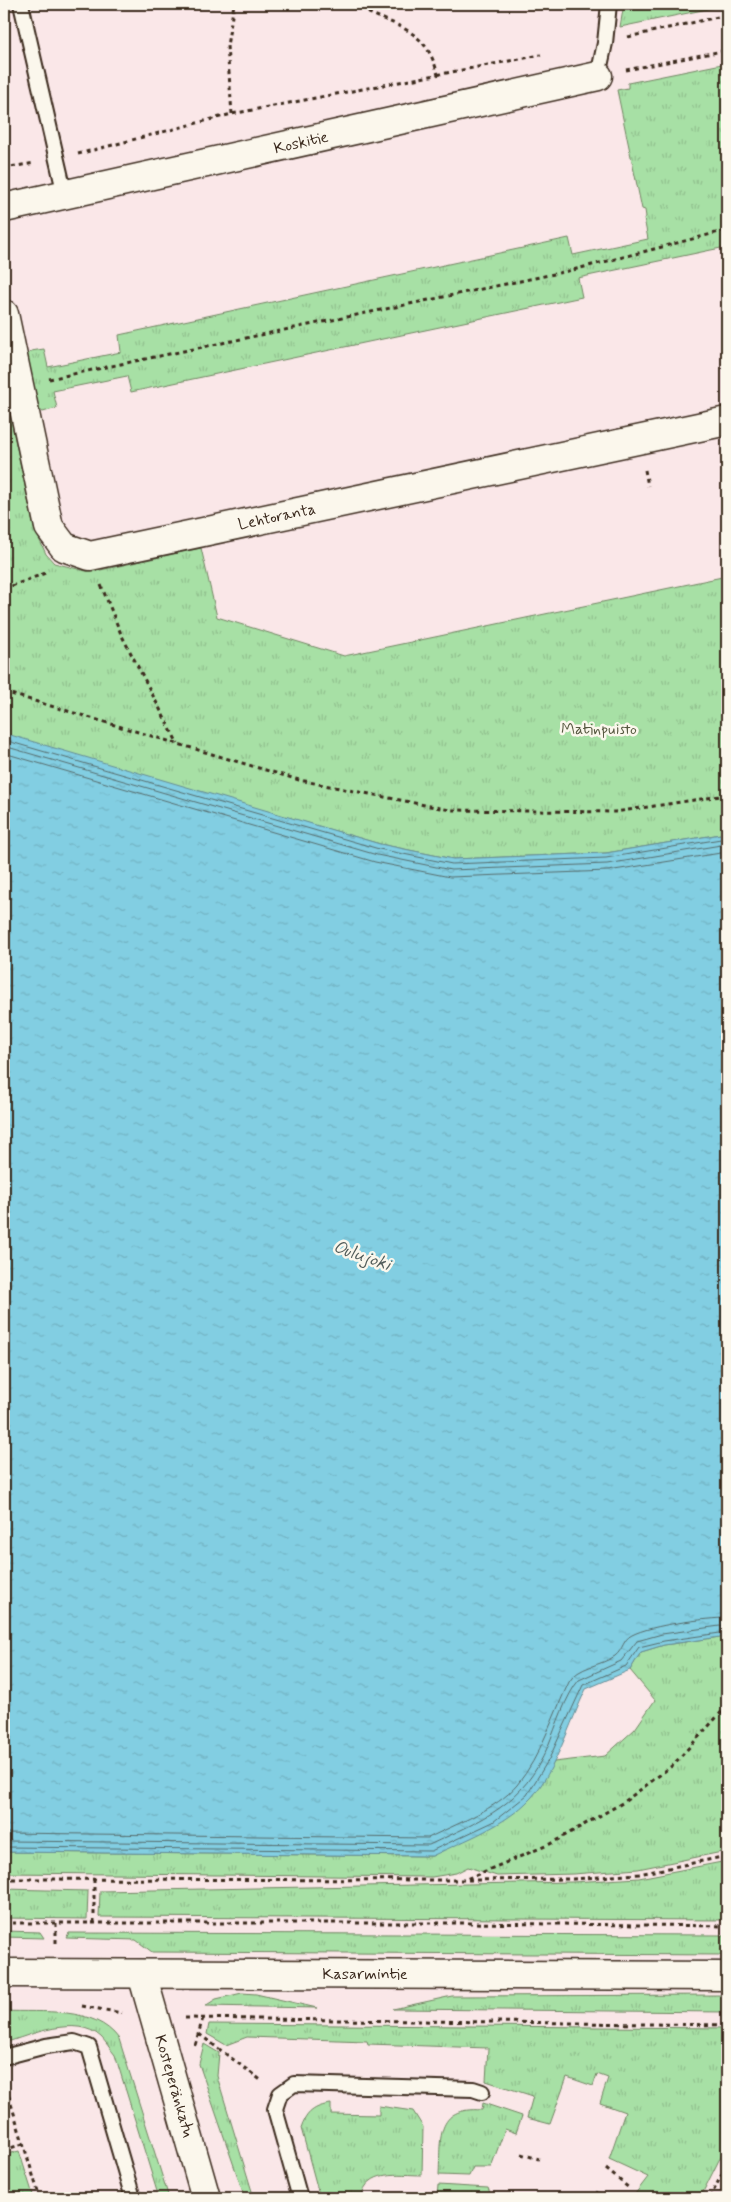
<svg xmlns="http://www.w3.org/2000/svg" width="731" height="2202" viewBox="0 0 731 2202" font-family="Mynerve,sans-serif">
  <defs>
    <pattern id="grass-tufts" width="24" height="20" patternUnits="userSpaceOnUse" patternTransform="scale(1.25)"><rect width="24" height="20" fill="#a7e0a5"/><path d="M3 7l-1-3M5 7V3M7 7l1-3M15 17l-1-3M17 17v-4M19 17l1-3" fill="none" stroke="#91c08e"/></pattern>
    <pattern id="water-ripples" width="26" height="14" patternUnits="userSpaceOnUse" patternTransform="scale(1.25)"><rect width="26" height="14" fill="#82cee2"/><path d="M2 4q2-2 4 0t4 0M15 11q2-2 4 0t4 0" fill="none" stroke="#71b1c1"/></pattern>
  </defs>
  <rect width="100%" height="100%" fill="#fae7e8"/>
  <filter id="ink" filterUnits="userSpaceOnUse"><feTurbulence type="fractalNoise" baseFrequency=".02" numOctaves="2"/><feDisplacementMap in="SourceGraphic" scale="10" xChannelSelector="R" yChannelSelector="G"/><feConvolveMatrix kernelMatrix="1 2 1 2 8 2 1 2 1" color-interpolation-filters="sRGB"/></filter>
  <g filter="url(#ink)">
    <!-- grass -->
    <path fill="url(#grass-tufts)" stroke="#718562" d="M624,4H727V5L620,27Z
      M727,63V250L726,247L711,250L578,278L582,297L131,392L127,376L53,391L57,408L43,412L38,409L27,355L31,351L44,349L48,367L121,352L119,335L569,238L573,255L648,239L644,218L646,217L645,210L642,209L617,90L628,88V83Z
      M4,388L34,528L46,554L54,563L86,571H96L201,548L217,617L344,656L727,576V833L606,853L453,859L380,844L4,735Z
      M727,1636V1851L638,1869L573,1874L497,1876L468,1867L456,1873L432,1877L4,1873V1852L432,1856L531,1798L554,1762L605,1756L635,1729L655,1700L630,1670L641,1652L664,1645Z
      M727,1861V1920L99,1917L100,1891L573,1882L639,1878Z
      M4,1889L88,1891L87,1919L4,1918Z
      M4,1931L40,1932L44,1938L4,1937Z
      M69,1933L727,1935V1955L152,1952L136,1940L66,1938Z
      M242,1993L256,1994L317,2008L205,2006L216,1999Z
      M727,1995V2012L393,2009L452,1996Z
      M4,2011C42,2013 94,2005 119,2039L169,2198H159L115,2055C110,2049 106,2042 101,2037C76,2014 31,2035 4,2043Z
      M209,2024L727,2028V2144L700,2198H632L648,2177L609,2159L625,2112L600,2103L608,2078L597,2074L593,2086L567,2077L550,2124L527,2118L533,2096L486,2081L488,2048L368,2044L367,2041L247,2037L226,2045L207,2034Z
      M204,2044L219,2053L217,2076L254,2198H245L199,2064Z
      M483,2103L522,2116L516,2133L505,2129L491,2167H473L469,2176L439,2175C441,2140 434,2106 482,2110Z
      M331,2104V2114L379,2115V2106L413,2111L423,2127L422,2175C399,2175 367,2168 361,2198H320L301,2128C306,2112 315,2106 331,2104Z
      M19,2151L34,2198H4V2155Z
      M438,2185L488,2188L490,2193L486,2198H437Z"/>
    <!-- water -->
    <path fill="url(#water-ripples)" stroke="#668c94" d="M7,734L380,844L453,859L606,853L727,833V1636L664,1645L641,1652L630,1670L586,1689C570,1722 555,1772 531,1798C505,1826 465,1840 432,1856L4,1852V735Z"/>
    <g fill="none" stroke-linecap="round" stroke-linejoin="round">
      <!-- shore -->
      <path stroke="#576c6c" stroke-width="1" d="M4,740L379,849L452,864L606,858L727,838
        M4,746L377,855L451,870L607,864L727,844
        M4,753L375,862L450,877L608,871L727,852
        M4,1833L428,1838C456,1824 497,1809 517,1785C541,1756 553,1715 569,1682C578,1666 601,1666 615,1656C623,1650 623,1639 632,1635C651,1625 706,1618 727,1618
        M4,1841L429,1845C484,1819 523,1805 548,1746C556,1727 566,1695 579,1680L621,1661L637,1641L662,1634L727,1625
        M4,1847L431,1851L493,1822L527,1795L549,1759L583,1685L626,1666L639,1647L664,1641L727,1632"/>
      <defs>
        <path id="service" d="M21,4L65,195
          M598,76L605,43L609,4
          M4,2057L46,2046L74,2042L89,2047L133,2198
          M300,2198L275,2109L280,2094L294,2084L473,2089L482,2092"/>
        <path id="minor" d="M4,208L598,76
          M4,314L49,527L64,547L90,556L727,421
          M142,1974L206,2198"/>
        <path id="tertiary" d="M4,1973L727,1976"/>
      </defs>
      <!-- service casing -->
      <use href="#service" stroke="#3b2a1e" stroke-width="18"/>
      <!-- minor casing -->
      <use href="#minor" stroke="#3b2a1e" stroke-width="31"/>
      <!-- tertiary casing -->
      <use href="#tertiary" stroke="#3b2a1e" stroke-width="31"/>
      <!-- path -->
      <path stroke="#3b2a1e" stroke-width="3" stroke-dasharray="4 4" stroke-linecap="butt" d="M371,4L369,13C406,29 427,33 438,75
        M628,37L727,15
        M626,70L727,50
        M232,114L227,46L234,4
        M78,154L232,114L541,55
        M4,168L35,163
        M49,379L573,270L727,230
        M726,453V469
        M645,470L648,486
        M101,585L121,634L178,744
        M4,589L48,572
        M4,692L299,780L450,810L615,812L727,795
        M4,1879L464,1880L550,1844L624,1802L673,1765L727,1706
        M468,1880L573,1879L639,1874L727,1856
        M4,1923H467L727,1926
        M56,1923V1944
        M94,1923V1879
        M82,2006L122,2013
        M185,2018L727,2025
        M199,2034L262,2081
        M195,2045L203,2018
        M4,2081L40,2198
        M4,2150L23,2144
        M521,2154L539,2159
        M606,2169L629,2188
        M596,2192L605,2198
        M710,2198L727,2164"/>
      <!-- service -->
      <use href="#service" stroke="#fbf7ec" stroke-width="14"/>
      <!-- minor -->
      <use href="#minor" stroke="#fbf7ec" stroke-width="28"/>
      <!-- tertiary -->
      <use href="#tertiary" stroke="#fbf7ec" stroke-width="28"/>
    </g>
  </g>
  <g text-anchor="middle" dominant-baseline="central" stroke-width="5" stroke-linejoin="round" paint-order="stroke">
    <!-- street labels -->
    <g font-size="16" fill="#3b2a1e" stroke="#fbf7ec">
      <text transform="translate(301 143) rotate(-13)">Koskitie</text>
      <text transform="translate(277 517) rotate(-12)">Lehtoranta</text>
      <text x="365" y="1974">Kasarmintie</text>
      <text transform="translate(174 2086) rotate(74)">Kosteperänkatu</text>
    </g>
    <!-- park labels -->
    <g font-size="16" fill="#565840" stroke="#fbf7ec">
      <text x="599" y="729">Matinpuisto</text>
    </g>
    <!-- water labels -->
    <g font-size="18" font-style="italic" fill="#505b59" stroke="#fbf7ec">
      <text transform="translate(362 1256) rotate(19)">Oulujoki</text>
    </g>
  </g>
  <!-- margin -->
  <rect width="731" height="2202" fill="none" stroke="#fbf7ec" stroke-width="20"/>
  <rect x="10" y="10" width="711" height="2182" fill="none" stroke="#3b2a1e" stroke-width="2" filter="url(#ink)"/>
</svg>
